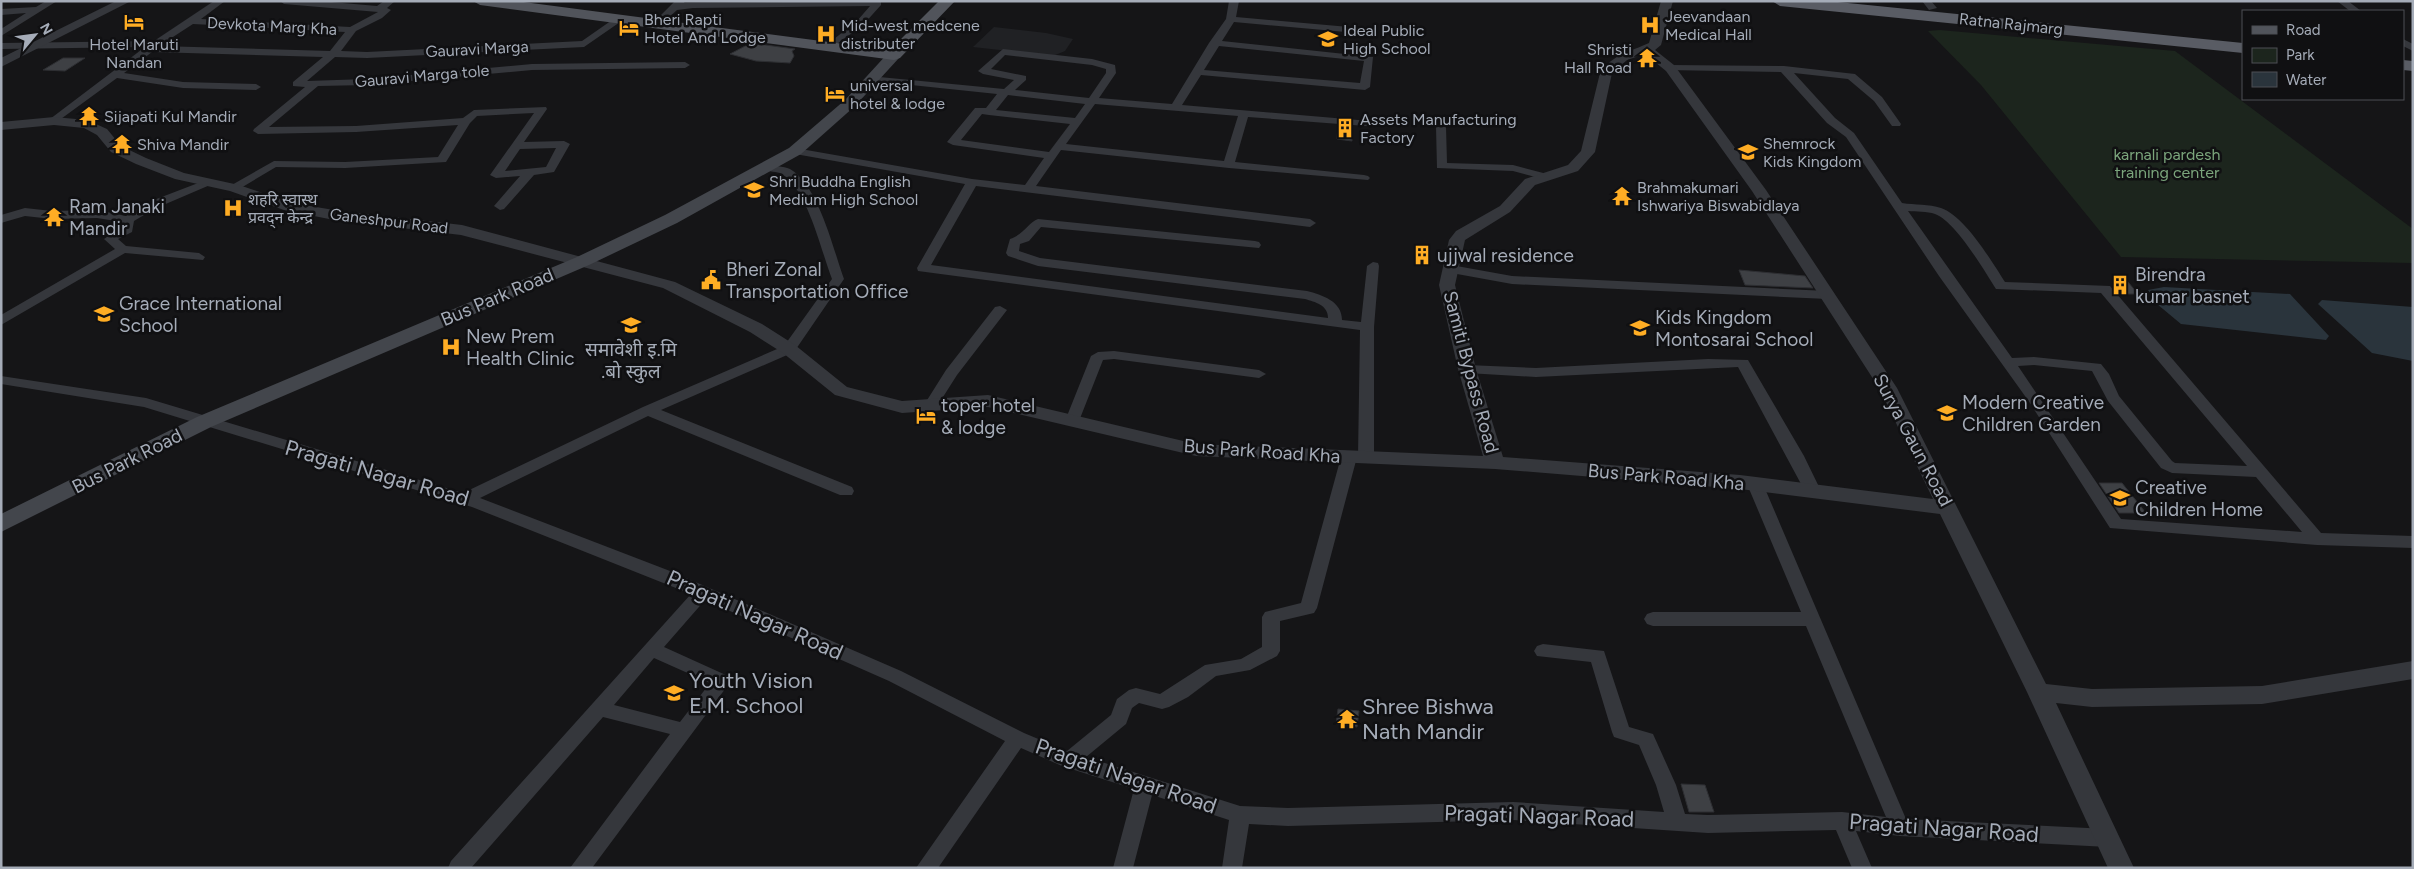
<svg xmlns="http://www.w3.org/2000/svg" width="2414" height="869" viewBox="0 0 2414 869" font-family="Figtree,'Noto Sans Devanagari',sans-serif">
  <rect width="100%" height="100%" fill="#151517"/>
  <!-- built -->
  <path fill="#202124" d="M994,27L1046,33L1073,39L1065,51L1053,56L973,47Z"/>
  <!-- green -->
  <path fill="#1c251d" d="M1940,30L2175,51L2413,229V263L2121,257L1981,85L1928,31Z"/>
  <!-- water -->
  <path fill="#2a343c" d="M2164,287L2290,294L2329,336L2326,340L2181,324L2157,304L2148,290Z
    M2322,300L2413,307V361L2372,353L2318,304Z"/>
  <!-- building -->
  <path fill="#3e4044" stroke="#2e2f33" d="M751,43L795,49L792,51L794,56L790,63L756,61L730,54Z
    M63,58H85L65,71L43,70Z
    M1338,126L1352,127V141L1337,139Z
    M1739,270L1805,276L1813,288L1745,285Z
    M2112,282H2128L2138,294H2122Z
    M2099,483H2122L2146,513H2119Z
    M1338,709L1359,711L1357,727L1336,724Z
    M1681,784L1705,785L1714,812H1689Z"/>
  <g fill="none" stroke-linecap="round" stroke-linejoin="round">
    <!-- minor -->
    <path fill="#35373c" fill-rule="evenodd" d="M46,1H57L1,36V29L26,13L1,15V9L36,7Z
      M214,1H225L201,19L350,27L378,12L284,4L280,1H320L377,6L384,1H395L387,8L391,10L382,18L356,31L341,51L367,52L582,41L615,18L623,20L584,47L367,58L335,57L307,81L367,79L532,64L685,62L690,65L685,68L532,70L367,85L318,86L269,127L356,126L463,118L474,110L546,107L547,109L524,142L564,141L570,144L554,172L534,175L504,209L500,210L494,206L520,176L496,178L490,175L534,113L477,116L470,123L446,162L345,168L276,167L234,192L230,190L228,188L230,186L274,161L345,162L438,157L458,125L356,132L258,134L253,131L254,129L305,87L293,86V82L323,57L152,52L124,73L183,82L256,84L261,87L256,90L183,88L117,78L54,124L49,121L50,119L145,47L1,49V43L154,41ZM193,24L345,32L330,51L159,46ZM556,148L546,167L505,171L520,149Z
      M675,1H685L684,3L881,1V5L863,25L837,44L832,41L834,39L857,21L870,6L693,8L677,10L666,20H660V16Z
      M1229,1H1239L1236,17L1349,27V31L1346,32L1234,22L1222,41L1373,57L1370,87L1365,90L1201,75L1182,105L1370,121V125L1366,126L1248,117L1235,162L1364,175L1368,176L1370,178L1368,180L1229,168L1061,150L1036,186L1310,219L1316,223L1310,227L976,186L931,265L1328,318C1328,305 1315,302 1305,299L1038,266L1008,256L1006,253L1010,239C1024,234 1029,222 1038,219L1255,241L1259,242L1261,245L1259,248L1041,227L1029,241L1020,244L1019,251L1040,258L1307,291C1322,295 1342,301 1342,320L1361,322L1367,266L1373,262L1378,263L1379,266L1374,327V457L1371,461H1361L1358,457L1360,330L918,271L917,268L965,184L795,154L789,151L795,148L972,179L1025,185L1044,158L953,145L947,142L975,108H986L997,94L873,81L869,80V76L1004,89L1014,80L983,74L978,71L1003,49L1092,59L1115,65L1116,73L1099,98L1172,104L1209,43L1226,19ZM1219,46L1364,61L1360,83L1204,70ZM1005,55L1092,65L1106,69V73L1089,98L1015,90L1026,80V76L991,69ZM1008,95L1085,104L1075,118L996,110ZM1095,104L1238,116L1224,161L1066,144ZM982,114L989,115L1070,124L1049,152L961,140Z
      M1922,1H1931L1937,8L1929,10Z
      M2337,1H2348L2361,11H2350Z
      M2403,39L2413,44V51L2403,46Z
      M1670,65L1784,66L1855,74L1882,97L1901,124L1900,126H1892L1874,101L1848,79L1794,73L1835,118L1854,133L1902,203C1915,205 1929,204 1941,208C1965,216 1992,262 2005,282L2110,286L2321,533L2413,536V548L2317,545L2110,528L2030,403L1939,276L1846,137L1827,123L1781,72L1666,70L1665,68ZM1908,211C1916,212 1927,211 1935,214C1955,221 1984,270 1996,289L2101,293L2247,466L2175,463L2172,461L2119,396L2109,374L2101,364L2034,357L2012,358ZM2034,365L2092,371L2108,401L2161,468L2172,473L2256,477L2302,532L2121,519L2018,366Z
      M1441,124L1446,127L1447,163L1513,165L1547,174L1549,176L1543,179L1513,171L1437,168L1436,127Z
      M767,165C774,166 783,166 790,169C819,186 833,249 844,279L794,352L661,410L852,487L854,491L852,495H840L648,416L480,498L670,571L901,671L1024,733L1067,751L1111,715L1117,699L1129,690L1136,688L1160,694L1205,665L1241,659L1262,647V617L1265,612L1301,603L1341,457L1344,453H1354L1357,457L1317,608L1314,613L1280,621V651L1277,656L1250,670L1216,676L1188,697L1169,707L1162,709L1139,703L1132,708L1126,724L1086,757L1240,806L1288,808L1513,802L1664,812L1656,785L1639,745L1614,737L1612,732L1591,662L1537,656L1534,651L1537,646L1543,644L1604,651L1629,727L1653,734L1676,785L1685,814L1708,815L1842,812L1886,817L1806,626H1653L1647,624L1644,619L1647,614L1653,612H1801L1747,484L1749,480H1761L1763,484L1906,819L2108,829L2115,832L2118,838L2115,844L2108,847L1900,836L1856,831L1872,868H1852L1836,830L1708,833L1513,820L1288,826L1249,824L1242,868H1222L1229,820L1152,795L1133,868H1113L1134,789L1062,766L1021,748L938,868H916L1005,741L889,681L705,600L664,647L728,676L731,681L592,868H570L670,734L603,717L471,868H448L451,861L691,594L472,507L144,407L1,384V376L146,398L463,493L643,407L784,346L832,279C821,251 808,190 782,174C777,171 769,172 763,170L761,168ZM654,658L710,683L680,722L614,705Z
      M206,180L212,183L210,185L154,209L134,221L132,232L118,239L126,246L199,253L205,257L203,260L125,253L1,325V315L115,249L104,239L122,227V222L97,218L52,219L25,216L1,223V215L25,208L52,211L97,210L126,216L146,203Z
      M1451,265L1512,276L1828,291L1835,295L1828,299L1512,284L1446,272L1445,269Z
      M1000,306L1007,310L957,375L936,408H926L924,405L946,370L995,307Z
      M1114,351L1259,370L1266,374L1259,378L1114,359L1103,360L1079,421L1077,424H1067L1065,421L1091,356L1098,352Z
      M1708,359L1748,360L1804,456L1821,491L1819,495H1807L1738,367L1536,377L1467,373L1460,369L1467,365L1536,368Z"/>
    <!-- tertiary -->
    <path fill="#35373c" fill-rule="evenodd" d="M116,1H131L1,67V58Z
      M1661,1H1673L1661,45L1655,50L1674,65L1766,190L1897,388L2046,684L2092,689L2262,686L2413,661V679L2262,704L2092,707L2056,703L2134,868H2108L2027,692L1940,514L1740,489L1495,469L1196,456L988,407L902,413L835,395L783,353L750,332L663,288L461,235L334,220L284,210L230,191L175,179L136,164L111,152L97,135L84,128L54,125L1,130V122L54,117L87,120L107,129L121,146L146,158L184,173L239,185L292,203L334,210L462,225L675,282L762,324L795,345L847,387L902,401L988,395L1196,444L1483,456L1458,369L1439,285L1449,240L1456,231L1500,206L1525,179L1568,165L1581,151L1600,73C1613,54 1630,52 1649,43ZM1645,54L1666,71L1752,191L1879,388L1933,499L1740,475L1503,457L1476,369L1455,285L1465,240L1510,212L1535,185L1578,171L1595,152L1612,73L1627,60Z"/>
    <!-- secondary -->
    <path fill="#43464c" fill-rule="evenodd" d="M894,51L899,52L901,55L899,58L855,106L801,154L677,223L589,265L211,427L1,532V514L197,417L577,257L665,215L789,148L845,100L889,52Z"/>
    <!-- primary -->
    <path fill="#51545b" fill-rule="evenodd" d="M473,1H516L890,50L939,1H955L900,58L894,60L480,5Z"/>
    <!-- trunk -->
    <path fill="#595c64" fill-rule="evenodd" d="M1772,1H1828L2243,43V53L1780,6Z
      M2403,60L2413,61V71L2403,70Z"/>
  </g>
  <!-- icons -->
  <defs>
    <symbol id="hotel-bare" viewBox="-9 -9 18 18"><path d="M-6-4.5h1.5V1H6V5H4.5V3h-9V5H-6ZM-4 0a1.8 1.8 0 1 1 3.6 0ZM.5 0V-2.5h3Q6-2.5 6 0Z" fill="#ffad24" stroke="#101012" stroke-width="2.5" paint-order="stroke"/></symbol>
    <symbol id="hospital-bare" viewBox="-9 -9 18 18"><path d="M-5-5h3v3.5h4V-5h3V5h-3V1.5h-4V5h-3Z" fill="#ffad24" stroke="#101012" stroke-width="2.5" paint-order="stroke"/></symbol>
    <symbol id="school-bare" viewBox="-9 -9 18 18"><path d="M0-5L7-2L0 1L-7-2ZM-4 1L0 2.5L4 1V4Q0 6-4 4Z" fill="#ffad24" stroke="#101012" stroke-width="2.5" paint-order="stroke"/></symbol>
    <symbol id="temple-bare" viewBox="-9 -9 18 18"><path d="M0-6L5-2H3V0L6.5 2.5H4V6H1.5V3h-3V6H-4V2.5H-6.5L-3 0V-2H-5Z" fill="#ffad24" stroke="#101012" stroke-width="2.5" paint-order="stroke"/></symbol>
    <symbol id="building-bare" viewBox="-9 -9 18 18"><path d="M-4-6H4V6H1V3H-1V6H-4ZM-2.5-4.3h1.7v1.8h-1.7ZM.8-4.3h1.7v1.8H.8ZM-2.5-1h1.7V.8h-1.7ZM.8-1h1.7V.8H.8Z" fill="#ffad24" stroke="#101012" stroke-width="2.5" paint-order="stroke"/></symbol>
    <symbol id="civic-bare" viewBox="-9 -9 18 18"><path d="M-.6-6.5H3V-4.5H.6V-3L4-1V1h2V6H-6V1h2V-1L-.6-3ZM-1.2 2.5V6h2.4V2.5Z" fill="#ffad24" stroke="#101012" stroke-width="2.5" paint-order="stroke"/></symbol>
  </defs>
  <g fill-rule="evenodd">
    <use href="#hotel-bare" x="120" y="8" width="28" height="28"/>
    <use href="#hospital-bare" x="1636" y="11" width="28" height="28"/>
    <use href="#hotel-bare" x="615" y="14" width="28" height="28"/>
    <use href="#hospital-bare" x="812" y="20" width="28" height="28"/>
    <use href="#school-bare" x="1314" y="25" width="28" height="28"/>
    <use href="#temple-bare" x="1633" y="44" width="28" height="28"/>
    <use href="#hotel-bare" x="821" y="80" width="28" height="28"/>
    <use href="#temple-bare" x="75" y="102" width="28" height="28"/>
    <use href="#building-bare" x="1331" y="114" width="28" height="28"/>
    <use href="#temple-bare" x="108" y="130" width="28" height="28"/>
    <use href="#school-bare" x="1734" y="138" width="28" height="28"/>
    <use href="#school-bare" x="740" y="176" width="28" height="28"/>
    <use href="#temple-bare" x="1608" y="182" width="28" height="28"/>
    <use href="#hospital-bare" x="219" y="194" width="28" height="28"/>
    <use href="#temple-bare" x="40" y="203" width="28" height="28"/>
    <use href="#building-bare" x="1408" y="241" width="28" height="28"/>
    <use href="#civic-bare" x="697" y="266" width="28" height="28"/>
    <use href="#building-bare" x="2106" y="271" width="28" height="28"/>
    <use href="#school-bare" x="90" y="300" width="28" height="28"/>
    <use href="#school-bare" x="617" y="311" width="28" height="28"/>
    <use href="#school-bare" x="1626" y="314" width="28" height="28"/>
    <use href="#hospital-bare" x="437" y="333" width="28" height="28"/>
    <use href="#school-bare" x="1933" y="399" width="28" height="28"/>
    <use href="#hotel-bare" x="912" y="402" width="28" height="28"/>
    <use href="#school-bare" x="2106" y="484" width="28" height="28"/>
    <use href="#school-bare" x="660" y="679" width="28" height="28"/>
    <use href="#temple-bare" x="1333" y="705" width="28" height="28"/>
  </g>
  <g text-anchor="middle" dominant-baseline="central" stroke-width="5" stroke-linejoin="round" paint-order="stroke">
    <!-- far-poi labels -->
    <g font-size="16" fill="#a5acb8" stroke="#101012" text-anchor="start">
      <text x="1665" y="16">Jeevandaan<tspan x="1665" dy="18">Medical Hall</tspan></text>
      <text x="644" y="19">Bheri Rapti<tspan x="644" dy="18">Hotel And Lodge</tspan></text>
      <text x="841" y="25">Mid-west medcene<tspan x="841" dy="18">distributer</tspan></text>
      <text x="1343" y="30">Ideal Public<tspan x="1343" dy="18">High School</tspan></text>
      <text x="134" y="44" text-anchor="middle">Hotel Maruti<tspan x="134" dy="18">Nandan</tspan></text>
      <text x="1632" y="49" text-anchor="end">Shristi<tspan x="1632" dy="18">Hall Road</tspan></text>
      <text x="850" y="85">universal<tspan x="850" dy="18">hotel &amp; lodge</tspan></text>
      <text x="104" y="116">Sijapati Kul Mandir</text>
      <text x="1360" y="119">Assets Manufacturing<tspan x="1360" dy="18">Factory</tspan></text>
      <text x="1763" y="143">Shemrock<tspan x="1763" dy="18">Kids Kingdom</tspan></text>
      <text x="137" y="144">Shiva Mandir</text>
      <text x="769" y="181">Shri Buddha English<tspan x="769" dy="18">Medium High School</tspan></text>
      <text x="1637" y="187">Brahmakumari<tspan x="1637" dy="18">Ishwariya Biswabidlaya</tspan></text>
      <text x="248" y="199">शहरि स्वास्थ<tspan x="248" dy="18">प्रवद्न केन्द्र</tspan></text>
    </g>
    <!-- far-street labels -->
    <g font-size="16" fill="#a5acb8" stroke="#101012">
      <text transform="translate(2011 24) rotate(6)">Ratna Rajmarg</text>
      <text transform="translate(272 26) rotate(3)">Devkota Marg Kha</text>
      <text transform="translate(477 49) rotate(-3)">Gauravi Marga</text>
      <text transform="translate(422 76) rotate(-5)">Gauravi Marga tole</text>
      <text transform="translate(389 221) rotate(7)">Ganeshpur Road</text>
    </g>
    <!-- far-park labels -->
    <g font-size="16" fill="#7ba57c" stroke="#101012">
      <text x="2167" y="154">karnali pardesh<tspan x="2167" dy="18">training center</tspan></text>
    </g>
    <!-- poi labels -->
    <g font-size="19" fill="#a5acb8" stroke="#101012" text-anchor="start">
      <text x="69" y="206">Ram Janaki<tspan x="69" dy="22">Mandir</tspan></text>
      <text x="1437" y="255">ujjwal residence</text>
      <text x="726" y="269">Bheri Zonal<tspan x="726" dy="22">Transportation Office</tspan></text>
      <text x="2135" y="274">Birendra<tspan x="2135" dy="22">kumar basnet</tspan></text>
      <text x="119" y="303">Grace International<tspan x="119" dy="22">School</tspan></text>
      <text x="1655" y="317">Kids Kingdom<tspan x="1655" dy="22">Montosarai School</tspan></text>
      <text x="466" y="336">New Prem<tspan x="466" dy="22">Health Clinic</tspan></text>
      <text x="631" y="349" text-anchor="middle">समावेशी इ.मि<tspan x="631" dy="22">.बाे स्कुल</tspan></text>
      <text x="1962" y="402">Modern Creative<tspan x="1962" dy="22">Children Garden</tspan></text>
      <text x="941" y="405">toper hotel<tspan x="941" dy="22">&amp; lodge</tspan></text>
      <text x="2135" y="487">Creative<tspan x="2135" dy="22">Children Home</tspan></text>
    </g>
    <!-- street labels -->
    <g font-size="19" fill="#a5acb8" stroke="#101012">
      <text transform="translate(497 297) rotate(-23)">Bus Park Road</text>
      <text transform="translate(1471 372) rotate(75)">Samiti Bypass Road</text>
      <text transform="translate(1913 440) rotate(62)">Surya Gaun Road</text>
      <text transform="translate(1262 451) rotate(4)">Bus Park Road Kha</text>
      <text transform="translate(127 461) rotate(-27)">Bus Park Road</text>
      <text transform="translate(1666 477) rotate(5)">Bus Park Road Kha</text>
    </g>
    <!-- near-street labels -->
    <g font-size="22" fill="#a5acb8" stroke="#101012">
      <text transform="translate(377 473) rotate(16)">Pragati Nagar Road</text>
      <text transform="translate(755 615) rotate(24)">Pragati Nagar Road</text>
      <text transform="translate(1126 776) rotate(19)">Pragati Nagar Road</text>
      <text transform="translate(1539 816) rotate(2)">Pragati Nagar Road</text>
      <text transform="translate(1944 828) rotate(4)">Pragati Nagar Road</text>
    </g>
    <!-- near-poi labels -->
    <g font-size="22" fill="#a5acb8" stroke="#101012" text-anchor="start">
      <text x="689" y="680">Youth Vision<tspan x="689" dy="25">E.M. School</tspan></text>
      <text x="1362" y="706">Shree Bishwa<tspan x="1362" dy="25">Nath Mandir</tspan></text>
    </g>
  </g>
  <!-- border -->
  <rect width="2414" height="869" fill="none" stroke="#a5acb8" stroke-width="5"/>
  <!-- legend -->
  <rect x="2242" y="10" width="162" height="90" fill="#101012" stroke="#4c4e54"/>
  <rect x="2252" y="26" width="25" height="8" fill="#51545b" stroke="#4c4e54"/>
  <text x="2286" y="35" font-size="15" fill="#a5acb8">Road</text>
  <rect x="2252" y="48" width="25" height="15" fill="#1c251d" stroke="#4c4e54"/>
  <text x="2286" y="60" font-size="15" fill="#a5acb8">Park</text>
  <rect x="2252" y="72" width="25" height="15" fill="#2a343c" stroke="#4c4e54"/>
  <text x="2286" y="85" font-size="15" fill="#a5acb8">Water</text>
  <!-- north arrow -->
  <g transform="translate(35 35) rotate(61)" stroke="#101012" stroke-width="4" paint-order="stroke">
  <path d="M0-4L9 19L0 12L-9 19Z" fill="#a5acb8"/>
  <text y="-8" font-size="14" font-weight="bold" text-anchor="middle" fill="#a5acb8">N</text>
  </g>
</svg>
